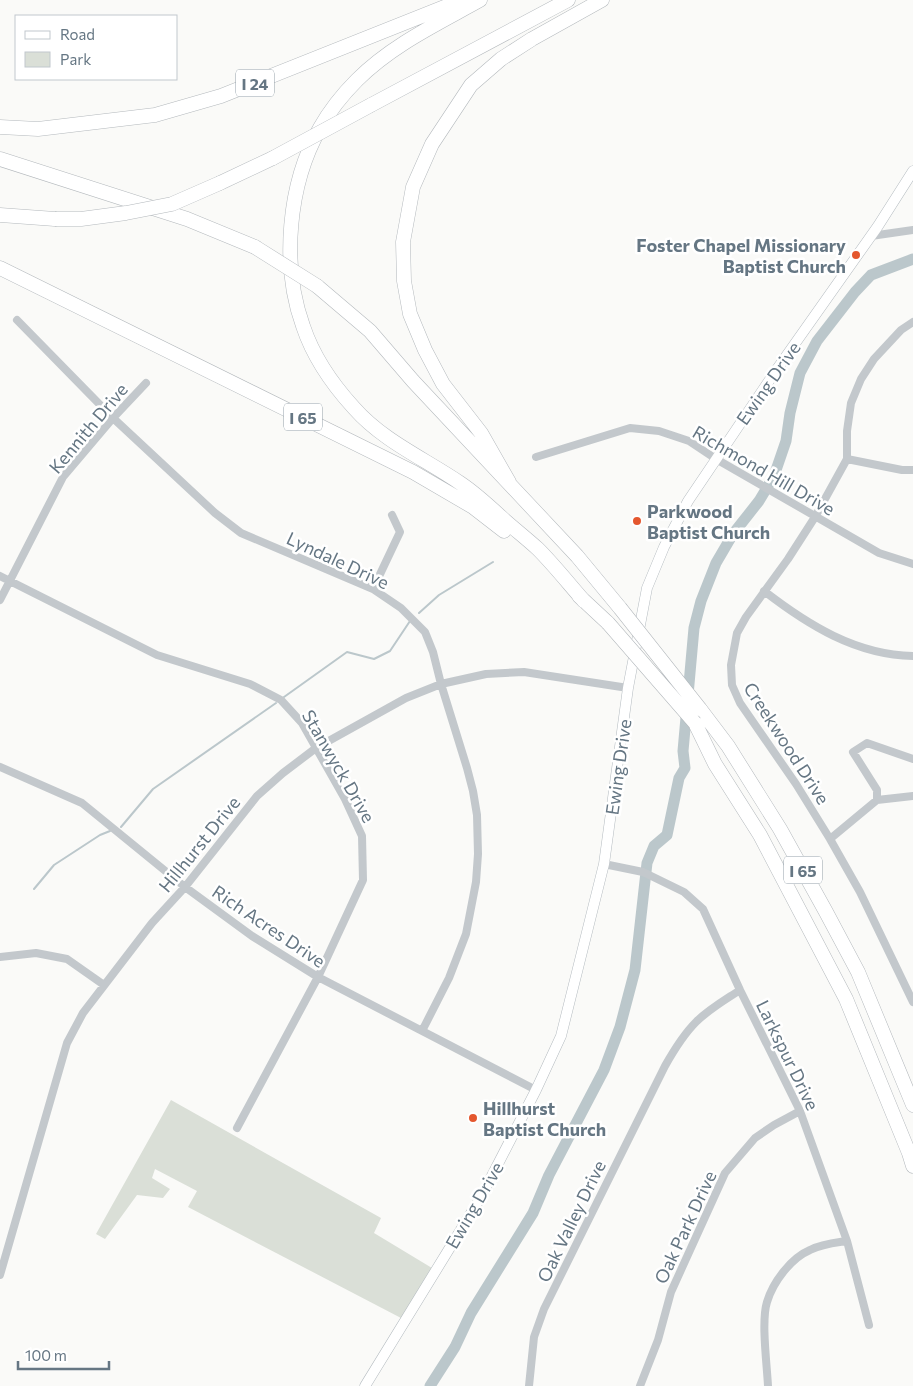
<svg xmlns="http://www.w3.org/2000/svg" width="913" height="1386" viewBox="0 0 913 1386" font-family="Commissioner,sans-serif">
  <rect width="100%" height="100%" fill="#fafaf8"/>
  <!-- green -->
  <path fill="#dadfd7" d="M171,1100L381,1218L374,1233L432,1268L401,1318L188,1207L197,1191L155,1169L152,1178L170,1189L163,1198L137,1195L105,1239L96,1234Z"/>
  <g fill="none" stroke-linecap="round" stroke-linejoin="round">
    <!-- stream -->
    <path stroke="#bbc7cb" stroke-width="2" d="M419,613L439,595L493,562
      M284,697L347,652L374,659L390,651L410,621
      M121,827L153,789L276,703
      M34,889L54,865L100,835L110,831"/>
    <!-- river -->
    <path stroke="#bbc7cb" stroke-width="11" d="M430,1386L455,1347L471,1313L533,1213L549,1175L604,1070L620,1027L635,970L647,863L654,846L667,835L679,778L685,768L683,751L694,628L701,601L716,563L733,534L759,501L774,476L786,441L790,413L800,373L817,341L855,292L871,275L913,259"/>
    <defs>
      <path id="secondary" d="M365,1386L481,1197L536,1090L561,1036L604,864L628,688L647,588L664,547L688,501L777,369L878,226L913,171"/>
      <path id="motorway" d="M480,0C437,24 392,45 357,80C343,94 330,110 320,128C288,184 281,265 303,326C313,356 332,384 354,408C383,441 425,459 460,483C475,493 488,505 501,517C513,528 526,538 538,549C554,565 569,584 584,601
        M371,105L568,0
        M0,127L38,129L155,115L221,96L462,0
        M0,159L187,219L255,247
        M220,183L273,158
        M0,215L55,219
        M0,268L413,472L473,507L504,531
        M317,286L370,331L413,381L577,556L620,608
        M509,482L481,433L443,384L425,350L410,314L404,281L403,242L413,187L432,144L471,85L501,59L532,39L602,0
        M579,596L608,623
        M700,709L728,746L780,829L826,912L858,972L913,1105
        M695,723L715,764L760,835L846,999L909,1153L913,1166"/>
    </defs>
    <!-- secondary casing -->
    <use href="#secondary" stroke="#b3babf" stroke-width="11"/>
    <!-- motorway casing -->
    <use href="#motorway" stroke="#b4b9bd" stroke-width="15"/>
    <!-- minor -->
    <path stroke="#c3c8cc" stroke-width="8" d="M871,236L913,230
      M17,320L113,418L215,513L241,533L373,589L401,608L425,632L433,652L441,684L467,768L473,791L477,815L478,854L476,882L466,934L449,978L422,1031
      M913,322L901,330L874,359L861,379L851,403L847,431V459L815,517L788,559L746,617L737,633L731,665L732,685L740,703L796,784L830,839L860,892L913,1002
      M536,457L630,428L659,431L689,441L716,459L879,553L913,564
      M847,459L902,470H913
      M0,576L157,655L250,684L281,700L302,723L345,799L362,836L363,880L318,977L237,1128
      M373,589L400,532L392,515
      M764,591C808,625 856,655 913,656
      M0,600L63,477L113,418L146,383
      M0,767L82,803L185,887L252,936L318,977L536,1090
      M877,800V790L853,752L867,743L913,759
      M830,839L877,800L913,796
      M604,864L643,872L684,892L703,909L740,990L800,1111L847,1241L869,1325
      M0,957L36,953L67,959L104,985
      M0,1275L67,1043L83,1013L152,923L185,887L257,796L283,773L316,748L406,698L441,684L486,674L524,672L628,688
      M529,1386L534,1337L544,1309L665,1066C674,1050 683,1035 696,1022C709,1009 725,1000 740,990
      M640,1386L658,1340L671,1292L725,1173L755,1138L774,1125L800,1111
      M768,1386C767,1365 761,1321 767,1302C773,1282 791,1258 810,1250C822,1244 834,1243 847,1241"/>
    <!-- secondary -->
    <use href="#secondary" stroke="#fff" stroke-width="10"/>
    <!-- motorway -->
    <use href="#motorway" stroke="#fff" stroke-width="14"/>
    <defs>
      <path id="motorway-bridge" d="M273,158L371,105
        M55,219H81L126,213L172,204L220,183
        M255,247L317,286
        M620,608L700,709
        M608,623L695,723"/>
    </defs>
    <!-- motorway-bridge casing -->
    <use href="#motorway-bridge" stroke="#b4b9bd" stroke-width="15" stroke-linecap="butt"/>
    <!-- motorway-bridge -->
    <use href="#motorway-bridge" stroke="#fff" stroke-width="14"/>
  </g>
  <!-- markers -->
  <g fill="#e4572e" stroke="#fff" stroke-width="2">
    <circle cx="856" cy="255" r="5"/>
    <circle cx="637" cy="521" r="5"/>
    <circle cx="473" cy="1118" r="5"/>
  </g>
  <g text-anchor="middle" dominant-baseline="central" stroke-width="5" stroke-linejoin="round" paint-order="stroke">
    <!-- shield labels -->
    <g fill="#fff" stroke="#939fa8" stroke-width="1">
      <rect x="236" y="69.5" width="38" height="27" rx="4"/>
      <rect x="284" y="403.5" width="38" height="27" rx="4"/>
      <rect x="784" y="856.5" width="38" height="27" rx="4"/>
    </g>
    <g font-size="16" font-weight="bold" fill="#657683">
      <text x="255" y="83">I 24</text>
      <text x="303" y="417">I 65</text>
      <text x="803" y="870">I 65</text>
    </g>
    <!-- poi labels -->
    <g font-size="18" font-weight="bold" fill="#657683" stroke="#fff" text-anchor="start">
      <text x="846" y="245" text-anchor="end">Foster Chapel Missionary<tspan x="846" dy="21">Baptist Church</tspan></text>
      <text x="647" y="511">Parkwood<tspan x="647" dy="21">Baptist Church</tspan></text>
      <text x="483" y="1108">Hillhurst<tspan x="483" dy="21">Baptist Church</tspan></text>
    </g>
    <!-- street labels -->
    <g font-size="18" fill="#657683" stroke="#fff">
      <text transform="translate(768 383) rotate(-55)">Ewing Drive</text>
      <text transform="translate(88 428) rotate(-50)">Kennith Drive</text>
      <text transform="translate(764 470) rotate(30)">Richmond Hill Drive</text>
      <text transform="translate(338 560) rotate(25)">Lyndale Drive</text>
      <text transform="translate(787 743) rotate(57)">Creekwood Drive</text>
      <text transform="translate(339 766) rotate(60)">Stanwyck Drive</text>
      <text transform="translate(618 767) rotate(-82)">Ewing Drive</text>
      <text transform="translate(199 844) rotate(-51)">Hillhurst Drive</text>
      <text transform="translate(269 926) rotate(34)">Rich Acres Drive</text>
      <text transform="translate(788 1055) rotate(64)">Larkspur Drive</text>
      <text transform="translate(474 1205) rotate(-60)">Ewing Drive</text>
      <text transform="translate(571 1221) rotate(-64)">Oak Valley Drive</text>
      <text transform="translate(685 1227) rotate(-65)">Oak Park Drive</text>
    </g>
  </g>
  <!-- legend -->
  <rect x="15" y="15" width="162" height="65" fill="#ffffff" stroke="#c1c8cd"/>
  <rect x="25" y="31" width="25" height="8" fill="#ffffff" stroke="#c1c8cd"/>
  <text x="60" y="40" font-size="15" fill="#657683">Road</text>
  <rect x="25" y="52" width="25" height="15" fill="#dadfd7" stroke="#c1c8cd"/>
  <text x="60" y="65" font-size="15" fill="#657683">Park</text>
  <!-- scale -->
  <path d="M18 1361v8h91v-8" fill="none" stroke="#657683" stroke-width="2.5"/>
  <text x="25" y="1361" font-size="15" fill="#657683" stroke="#ffffff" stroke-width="4" paint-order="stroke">100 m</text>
</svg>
